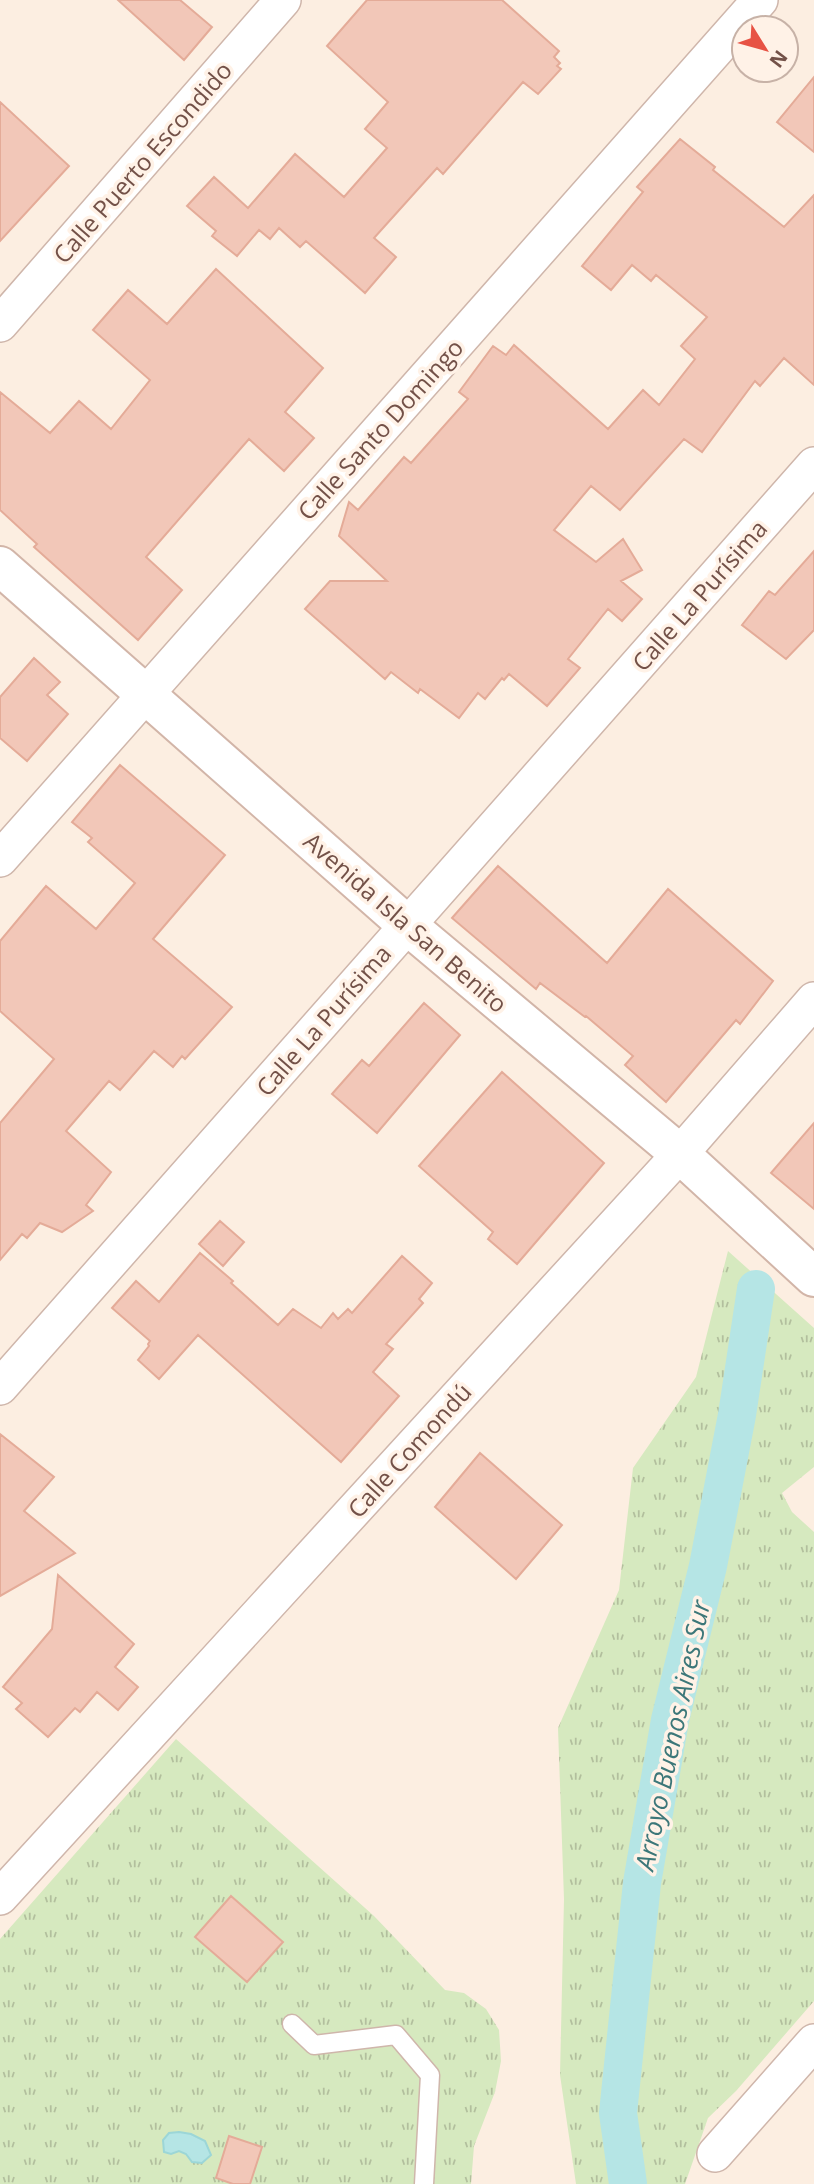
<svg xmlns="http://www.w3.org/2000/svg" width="814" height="2184" viewBox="0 0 814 2184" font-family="'Open Sans',sans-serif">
  <defs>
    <pattern id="grass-tufts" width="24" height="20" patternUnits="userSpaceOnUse" patternTransform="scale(1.75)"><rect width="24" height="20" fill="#d6e9bf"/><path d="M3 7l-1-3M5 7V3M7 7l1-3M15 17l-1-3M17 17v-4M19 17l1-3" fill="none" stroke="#b2bf9d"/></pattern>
  </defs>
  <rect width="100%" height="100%" fill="#fceee1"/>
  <!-- grass -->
  <path fill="url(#grass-tufts)" d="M728,1251L814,1328V1467L782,1493L792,1512L814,1532V2001L736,2091L708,2118L685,2184H576L560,2075L564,1899L558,1728L619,1590L633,1468L696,1377Z
    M176,1739L374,1916L445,1990L464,1993L486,2009L499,2030L501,2061L495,2092L474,2146L471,2184H0V1939Z"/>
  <!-- water -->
  <path fill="#b5e5e5" stroke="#9cd6d7" stroke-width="2" d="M179,2132L191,2134L205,2141L211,2155L202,2163L192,2162L186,2154L179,2151L171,2154L164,2152L163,2140L169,2133Z"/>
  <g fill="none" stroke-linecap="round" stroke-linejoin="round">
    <!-- canal -->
    <path stroke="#b5e5e5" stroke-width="38" d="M628,2184L618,2113L642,1883L670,1720L708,1566L737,1415L756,1289"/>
  </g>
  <!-- building -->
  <path fill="#f2c7b8" stroke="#e4ab98" stroke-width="2" d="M118,0H180L212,27L184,60Z
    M367,0H502L559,51L554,57L560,63L557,66L561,69L538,94L523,82L443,174L437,168L374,238L396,257L365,293L306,241L300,247L279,228L270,239L259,230L237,256L212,236L216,231L187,206L214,177L248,208L295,154L344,197L387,148L365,129L388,102L327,46Z
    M814,77V152L777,122Z
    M0,102L69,166L0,241Z
    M680,139L715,167L713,170L784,227L814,195V385L784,358L760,386L755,381L702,452L684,439L620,510L591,486L554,530L596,562L623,539L642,570L621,581L642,599L622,621L608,609L568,659L580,668L547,706L509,674L504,680L502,678L485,699L478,693L459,718L420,689L418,693L391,672L385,679L305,609L330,581H387L339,536L349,502L358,510L404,457L411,463L468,399L459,392L493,346L506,355L514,345L608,429L643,390L659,405L695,359L681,346L707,317L656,275L651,281L632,265L611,290L582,266L643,192L637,187Z
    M216,269L323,368L285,412L314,438L284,471L249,439L207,487L146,557L182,590L138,640L34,547L37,544L0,510V392L50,433L79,401L111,429L150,380L93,330L128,290L167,324Z
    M814,551V630L786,659L742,625L769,591L775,595Z
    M34,658L60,682L47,695L68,714L27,761L0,738V697Z
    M120,765L225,855L153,939L232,1007L185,1059L182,1056L173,1067L154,1051L120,1090L109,1081L66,1131L111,1172L86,1205L93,1211L62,1232L40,1223L27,1238L22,1234L0,1260V1123L54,1059L0,1011V941L46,886L96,929L135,883L88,842L92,838L72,822Z
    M498,866L607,963L668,889L773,981L740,1024L736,1020L666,1102L625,1065L633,1056L586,1016L585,1017L540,983L536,989L452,918Z
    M424,1003L460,1035L377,1133L332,1094L362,1060L369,1066Z
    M502,1072L604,1163L517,1264L488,1239L493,1232L419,1166Z
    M814,1123V1209L771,1173Z
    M220,1221L244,1242L223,1266L199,1244Z
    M200,1253L233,1281L231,1283L278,1325L293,1309L321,1328L333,1313L338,1319L348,1309L352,1313L402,1256L432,1283L419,1299L423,1303L386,1344L393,1349L373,1372L399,1396L341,1462L198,1335L159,1379L138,1360L149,1346L148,1344L150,1341L112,1308L136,1281L159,1302Z
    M0,1434L54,1477L24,1511L75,1553L0,1596Z
    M480,1453L562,1525L516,1579L435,1507Z
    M58,1575L134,1644L115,1667L138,1687L118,1710L97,1692L80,1712L75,1708L48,1737L16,1709L22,1703L3,1687L52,1629Z
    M231,1896L283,1942L247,1982L195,1937Z
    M229,2136L262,2147L250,2184H233L216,2178Z"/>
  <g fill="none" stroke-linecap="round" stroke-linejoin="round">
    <defs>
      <path id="service" d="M292,2024L314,2045L396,2035L430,2075L424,2184"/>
      <path id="minor" d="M0,324L283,0
        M0,859L760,0
        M0,1387L814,465
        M0,1897L680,1154L814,1000
        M715,2154L814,2042"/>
      <path id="secondary" d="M0,566L407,925L680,1154L814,1277"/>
    </defs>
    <!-- service casing -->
    <use href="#service" stroke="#cfb6ab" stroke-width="21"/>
    <!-- minor casing -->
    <use href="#minor" stroke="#cfb6ab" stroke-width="38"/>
    <!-- secondary casing -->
    <use href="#secondary" stroke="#d2b5a8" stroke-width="42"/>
    <!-- service -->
    <use href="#service" stroke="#fff" stroke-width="18"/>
    <!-- minor -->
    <use href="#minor" stroke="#fff" stroke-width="35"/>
    <!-- secondary -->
    <use href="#secondary" stroke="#fff" stroke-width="38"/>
  </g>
  <g text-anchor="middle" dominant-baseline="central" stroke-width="7" stroke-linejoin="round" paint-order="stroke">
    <!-- street labels -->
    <g font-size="24" fill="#735148" stroke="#fff2e7">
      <text transform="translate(142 162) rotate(-49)">Calle Puerto Escondido</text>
      <text transform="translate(380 429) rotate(-48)">Calle Santo Domingo</text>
      <text transform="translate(699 595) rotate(-49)">Calle La Purísima</text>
      <text transform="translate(406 922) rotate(41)">Avenida Isla San Benito</text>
      <text transform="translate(323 1020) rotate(-49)">Calle La Purísima</text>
      <text transform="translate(409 1450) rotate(-48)">Calle Comondú</text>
    </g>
    <!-- water labels -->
    <g font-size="26" font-style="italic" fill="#3c7779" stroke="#fff2e7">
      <text transform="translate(672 1735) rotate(-78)">Arroyo Buenos Aires Sur</text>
    </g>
  </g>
  <!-- north arrow -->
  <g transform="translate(765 49) rotate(127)"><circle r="33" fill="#fff2e7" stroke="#c7b2a7" stroke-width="2"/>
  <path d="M0-5L12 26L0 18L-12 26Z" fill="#e75244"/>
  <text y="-10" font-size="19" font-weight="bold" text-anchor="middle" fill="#735148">N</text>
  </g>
</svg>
